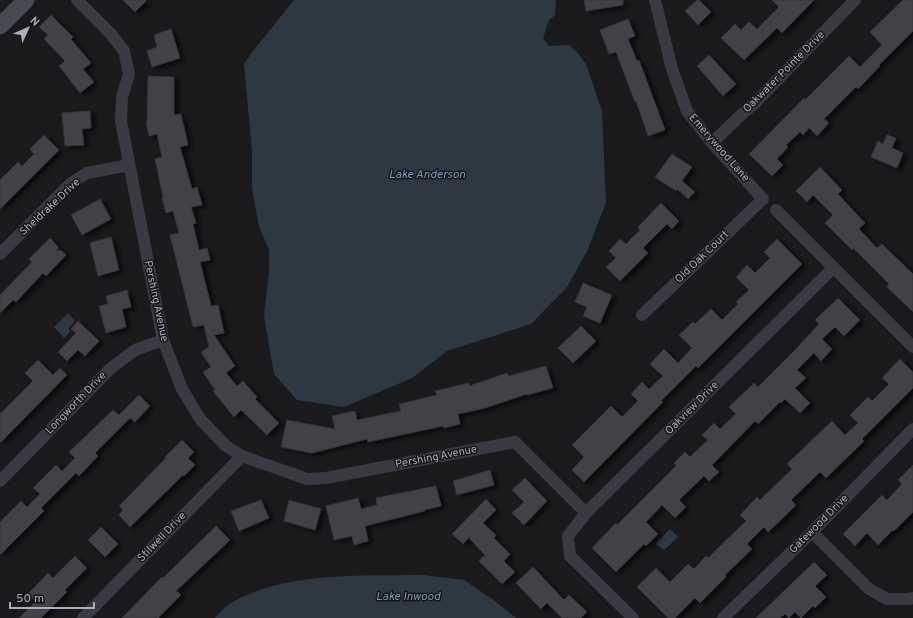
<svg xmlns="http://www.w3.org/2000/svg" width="913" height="618" viewBox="0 0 913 618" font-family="Overpass,sans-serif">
  <defs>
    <filter id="shadow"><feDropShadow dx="4.5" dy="2.5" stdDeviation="2" flood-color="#0009"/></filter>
  </defs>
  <rect width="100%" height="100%" fill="#1a1a1c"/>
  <!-- water -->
  <path fill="#2e3842" d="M294,0H556L555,15L549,20L543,38L549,46L569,45L577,52L586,64L602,111L606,203L587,251L567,287L531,324L447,351L412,378L344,407L297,400L274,374L264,316L269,272V249L259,227L252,188V151L244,64L253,51Z
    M68,313L75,321L69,328L70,332L64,338L54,327Z
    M670,529L678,537L664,550L656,544L657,542Z
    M423,575L464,580L495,601L516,618H215C219,614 223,608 228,605C282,571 361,576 423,575Z"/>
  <!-- building -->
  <path fill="#414247" stroke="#343439" filter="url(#shadow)" d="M123,0H147L135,12Z
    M584,0H623V5L586,11Z
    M697,0H699L711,12L698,25L685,11Z
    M772,0H814L782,33L777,28L744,60L721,38L735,24L741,30L749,22L757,29L779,7Z
    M903,0H913V31L879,65L880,66L858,89L856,87L824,119L829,123L817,136L809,128L803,135L800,132L786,145L788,147L777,159L783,165L772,176L749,154L804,98L805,100L849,56L860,67L882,45L870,32Z
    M51,15L73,37L71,39L91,63L83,69L94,82L80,93L59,66L65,61L44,39L48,35L39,27Z
    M628,19L635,36L628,39L637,61L639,60L665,130L648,136L636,101L635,102L616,52L609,54L600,30Z
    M171,29L180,58L152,67L147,51L157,47L154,35Z
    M709,55L736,84L723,96L697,66Z
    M148,76L174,77V115L181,114L188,145L180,147L192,189L197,187L202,205L191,207L196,223L193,224L199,250L207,248L210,260L200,262L211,306L218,305L224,333L214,335L235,366L226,373L237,386L243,381L257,397L255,399L279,423L267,435L241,410L234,417L213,391L215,390L203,372L211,367L201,352L209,347L204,325L193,327L170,235L179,233L173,211L166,213L162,198L163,197L155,159L162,157L157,134L149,136L146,122L147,121Z
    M90,111L91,128L82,129L84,145L65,146L62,113Z
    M44,135L59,150L0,209V180L18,162L22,166L34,154L30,149Z
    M887,135L896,138L892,148L903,153L897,168L871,157L878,141L883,144Z
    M672,154L692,167L682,181L695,192L688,199L677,189L676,191L655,177Z
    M820,167L842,190L838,194L865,223L859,229L877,248L882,244L913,274V312L887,287L889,284L853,248L852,250L825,223L833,215L813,195L807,202L796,191Z
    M100,199L111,219L82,235L71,215Z
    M661,203L679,221L672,229L667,224L643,248L648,253L620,281L606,267L616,258L609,251L620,239L626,244L640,230L638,227Z
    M111,237L119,270L98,276L90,243Z
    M50,238L59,248L56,250V251L61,250L66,255L46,276L43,273L16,302L13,300L0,313V295L32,262L29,259Z
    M777,239L802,264L698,368L696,366L661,401L663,402L584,482L572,470L584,457L572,445L611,406L622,417L638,401L631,394L642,382L649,389L663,376L650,364L664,349L678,363L692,348L679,335L693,322L695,324L711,309L722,320L738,304L736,302L749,290L736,277L747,265L755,273L770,258L764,252Z
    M583,283L612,295L600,323L583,316L587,307L575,302Z
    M127,290L131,307L122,309L126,327L106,333L99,306L108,304L106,296Z
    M838,298L860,320L844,336L835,327L822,339L832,349L821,361L814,353L797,370L806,378L795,388L810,403L800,413L785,399L781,403L780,402L758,424L755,421L712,465L719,472L709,481L704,476L679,500L686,507L675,518L662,505L646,522L658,534L646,546L644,544L616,572L592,548L616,523L617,525L676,466L674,463L685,452L690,457L708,440L702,435L714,423L720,429L736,414L729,407L754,383L758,387L794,351L819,324L815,320Z
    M78,321L99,341L85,356L78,350L67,361L58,352L76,333L71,329Z
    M581,326L596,341L573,363L558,348Z
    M900,359L913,372V388L862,439L864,441L826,478L820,472L791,500L796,505L784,517L768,532L764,527L747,544L752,549L725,575L726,577L700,603L695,598L675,618H668L637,587L656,568L670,582L688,564L694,569L706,556L708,558L746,521L740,515L757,497L760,500L792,469L787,464L832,421L845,435L858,423L850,415L868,397L872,401L889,384L882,378Z
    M38,360L53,375L60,368L67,375L0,443V414L33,381L25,373Z
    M546,366L553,388L527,395V394L485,408L458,414L460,424L444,428L443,426L368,442L367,439L312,453L281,447L287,420L335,429L332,416L355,411L357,420L401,411L399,404L437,395L435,391L469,383V386L507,373L509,376Z
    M139,395L150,406L135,422L130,418L95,453L98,456L79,476L76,473L41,508L44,511L0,555V522L21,501L27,507L40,494L33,488L56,465L62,471L75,458L69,452L113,410L119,415Z
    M182,440L194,452L188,458L195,465L184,476L183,475L130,527L119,515L123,510L119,506L166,458L165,457Z
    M913,465V512L894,531L893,530L878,545L867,533L855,546L843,534L882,495L887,500L902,484L898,480Z
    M490,470L494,485L457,495L453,481Z
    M525,478L547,501L524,525L512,513L524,502L512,490Z
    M436,486L441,506L424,510L425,511L365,526L368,541L354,545L352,536L334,540L326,506L358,498L361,509L377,505L376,498Z
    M486,499L496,510L483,523L496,535L494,538L510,554L504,561L515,572L502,584L479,561L485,555L469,538L463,544L452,534Z
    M261,500L269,518L239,531L231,511Z
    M289,500L321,509L315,530L284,521Z
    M216,526L230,540L176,591L181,595L158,618H122L162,577L163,578Z
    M101,527L118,544L105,557L88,540Z
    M75,556L87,568L65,590L67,592L41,618H19L36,601L28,594L48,573L53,578Z
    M814,562L827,575L815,586L826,597L815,608L813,606L801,618L795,612L789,618L785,614L780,618H756Z
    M533,567L564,600L569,595L587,612L581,618H562L547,603L541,609L516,583Z"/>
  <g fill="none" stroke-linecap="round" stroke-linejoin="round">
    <!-- street -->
    <path stroke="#3a3b42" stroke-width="12" d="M77,0L111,34L124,51L129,74L122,97L121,121L163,340L182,389L200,419L226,446L242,456L307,479L326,478L515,442L586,513
      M712,143L741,115L754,104L855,0
      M776,210L913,347
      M0,254L71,183L87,173L129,165
      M642,315L763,199L712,143L687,111L672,69L655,0
      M0,481L110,369L135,350L163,340
      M812,532L869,589L887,599H909L913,598
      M83,618L242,456
      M633,618L570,556L568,536L586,513L833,268
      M723,618L812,532L913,429"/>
    <!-- secondary -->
    <path stroke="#484a52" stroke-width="17" d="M0,26L26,0"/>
  </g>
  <g text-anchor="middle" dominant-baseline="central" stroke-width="3" stroke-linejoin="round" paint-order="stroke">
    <!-- street labels -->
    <g font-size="11" fill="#abafbd" stroke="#151517">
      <text transform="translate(784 72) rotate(-45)">Oakwater Pointe Drive</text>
      <text transform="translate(719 148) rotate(49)">Emerywood Lane</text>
      <text transform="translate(50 207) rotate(-43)">Sheldrake Drive</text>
      <text transform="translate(702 257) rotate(-44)">Old Oak Court</text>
      <text transform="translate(156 301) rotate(78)">Pershing Avenue</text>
      <text transform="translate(76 403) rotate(-46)">Longworth Drive</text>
      <text transform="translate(692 408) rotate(-45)">Oakview Drive</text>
      <text transform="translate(436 457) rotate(-11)">Pershing Avenue</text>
      <text transform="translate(819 524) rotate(-45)">Gatewood Drive</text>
      <text transform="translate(162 537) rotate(-46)">Stilwell Drive</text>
    </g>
    <!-- water labels -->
    <g font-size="12" font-style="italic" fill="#809bba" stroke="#151517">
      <text x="427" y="175">Lake Anderson</text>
      <text x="408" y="597">Lake Inwood</text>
    </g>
  </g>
  <!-- north arrow -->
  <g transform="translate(28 28) rotate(45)" stroke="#151517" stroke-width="3" paint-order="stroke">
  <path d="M0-3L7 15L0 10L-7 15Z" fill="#abafbd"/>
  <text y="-6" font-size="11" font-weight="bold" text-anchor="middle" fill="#abafbd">N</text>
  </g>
  <!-- scale -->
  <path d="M10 602v6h84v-6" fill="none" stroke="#abafbd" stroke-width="2"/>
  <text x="16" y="602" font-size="12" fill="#abafbd" stroke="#151517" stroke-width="3" paint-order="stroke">50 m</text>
</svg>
